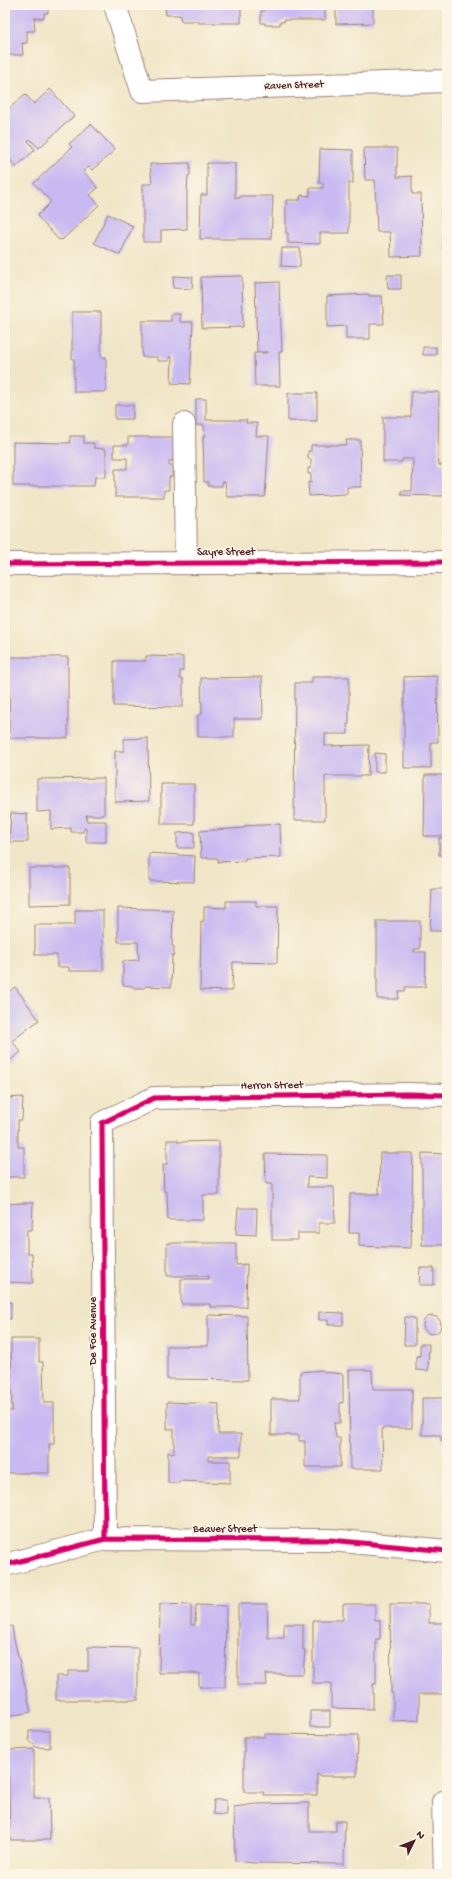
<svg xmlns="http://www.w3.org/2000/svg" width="452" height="1879" viewBox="0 0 452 1879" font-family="'Gochi Hand',sans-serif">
  <rect width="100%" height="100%" fill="#fcf5e5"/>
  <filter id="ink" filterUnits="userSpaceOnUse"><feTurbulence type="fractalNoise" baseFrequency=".025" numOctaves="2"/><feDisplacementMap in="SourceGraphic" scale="8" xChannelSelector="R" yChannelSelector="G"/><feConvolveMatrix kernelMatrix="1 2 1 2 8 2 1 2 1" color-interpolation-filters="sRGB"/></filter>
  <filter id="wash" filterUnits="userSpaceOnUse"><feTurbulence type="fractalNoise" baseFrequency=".012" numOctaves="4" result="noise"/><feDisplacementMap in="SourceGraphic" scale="16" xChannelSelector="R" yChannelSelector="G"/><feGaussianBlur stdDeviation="0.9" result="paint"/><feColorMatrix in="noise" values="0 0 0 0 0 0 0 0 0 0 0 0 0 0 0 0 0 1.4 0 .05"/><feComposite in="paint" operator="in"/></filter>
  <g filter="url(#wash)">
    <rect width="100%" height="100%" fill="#f0e6c7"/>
    <g id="blocks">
      <!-- building -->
      <path fill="#c9b9f2" d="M5,5H48V13H44V18H34L35,31H27V43H22L23,55H5Z
        M165,5H241V23H198V21H181L180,15H166Z
        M264,5H325V20H284V22H280V25H265V23H261V11H264Z
        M336,5H373V23L336,24Z
        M50,89L74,116L39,148L30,139L28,141L35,150L15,168L9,157L5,160V103L10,108L25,94L34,104Z
        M91,124L115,150L92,170L89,167L83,171L98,188L90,195L99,205L62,240L61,239L59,240L37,216L51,202L34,183L72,147L69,144Z
        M364,148H397V177L412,176V194H421L422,256L391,257L390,232H377L375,180H365Z
        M320,149L353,150V183H349V233H320V244L288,243V233H286V200H300L301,195L310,196V188H323V183H319Z
        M190,163V175L188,176L187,192V229L161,230V242H143V184H152L150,164Z
        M207,163H235V198H240V196H273L271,239H200L201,195H207Z
        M445,200H447V251H445V220H442Z
        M108,214L133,226L120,255L94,243Z
        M282,248H300V267L281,266Z
        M387,275H401V289H388Z
        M174,276L193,277L192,289L173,288Z
        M242,276L243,327L202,328L201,277Z
        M5,277H7L8,310H5Z
        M279,282L282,352H279L280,386H255L254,353H267V352H257L255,283Z
        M369,294V296H382L384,324H370V339H346V326L327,327V296Z
        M445,301L447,302V319H445Z
        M72,312H101V357H106V392H74V359H72Z
        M171,314H180V322H193L190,384L171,383L172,357H169V361H158V357H142V321H171Z
        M423,347H436V355H423Z
        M411,392H439L438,455L439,465H444V496L401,495V491H412L413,459H402V462H383V417H411Z
        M288,393H317V421H288Z
        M196,399H206V420H247L246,423H257L256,436H269L265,497H227L225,482H222V486H208V482H204L203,436H205L204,425H196Z
        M115,405H133V419H115Z
        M70,436H84V443H94V448L106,449V477H95L94,486H13V442L70,443Z
        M128,437H178L177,461H169V466H172V477H169V490H164V497H115V469H127V458H114V445H128Z
        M346,440H360L361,487H347V494L309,496L308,482L311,483V474H308V468H311V459H308V451H311V445H347Z
        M146,656L183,657V671H180V679H183V707L114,706V661H146Z
        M10,657H68V738H9Z
        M437,676L438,742H431V768H404V677Z
        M262,677L263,719H234V737H198V715L202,714L201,678Z
        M312,677H349V724H347L348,734H325V746L369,745L368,776H325V820H294L295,683H312Z
        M148,738L149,801L115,802V751H124V739Z
        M375,753L385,754V772H375Z
        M425,775H447V836H424Z
        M104,778V815H86L87,821H106V842H86V828H84L83,832H71V828L51,829V811L37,812V779Z
        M161,784H194V824H161Z
        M11,813L27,814L28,842H9Z
        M280,824L281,857L245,858V861L218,862V858H201L200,831L244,828V826Z
        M194,832V848H177V833Z
        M439,838H447V855H439Z
        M149,853L195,856L194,882L149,881Z
        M29,868H70V904L29,905Z
        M432,889H446L447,931H430Z
        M226,901H256V906H278L277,963L233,962L232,991L200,990L201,921H204V907L226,908Z
        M118,908L173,910L172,946H174V955H172L171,987L146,986L144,988H134L132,986L123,985V961L139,960L138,942H118Z
        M75,910H103V971H69V967H57V955H35V925H75Z
        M377,921H420V949H414V952H426L425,987H405V991H399L398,999H377Z
        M15,987L39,1020L12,1041L21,1052L5,1064V995Z
        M23,1097L22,1120H18V1147H24V1177H5V1098Z
        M167,1140H178V1142L219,1141V1195H203V1220H168L167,1192H164L163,1164H167Z
        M380,1153H413L411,1248L359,1246V1233H349L350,1194H379Z
        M422,1153L447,1154V1245H422Z
        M265,1154L327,1155V1178L307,1177V1187H334L335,1223H319V1233H298V1240H272V1184H266Z
        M22,1203H33L32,1230H27V1253H32L33,1283L5,1282V1204Z
        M238,1208H257L256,1235L236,1234Z
        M167,1243H236V1265L247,1264L246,1307H210V1304H181V1279H209V1276H167Z
        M420,1268H434V1285H419Z
        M5,1302H11V1319H7V1328H5Z
        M319,1312L343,1313V1325H328V1320H319Z
        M208,1315L247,1316L248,1380L167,1379V1346H208Z
        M423 1325a9 9 0 1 1 18 0a9 9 0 1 1-18 0Z
        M405,1317L415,1318V1345H404Z
        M11,1339H39V1362H43L44,1403H54V1444H49V1473H5V1411H12Z
        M420,1344H429L428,1371L416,1370V1356H420Z
        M323,1370L324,1372L343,1374V1403L340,1402V1423H334L336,1438H340V1467H305V1441H299V1435H271V1399H300V1372Z
        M349,1370H372L373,1389H412V1428H382L383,1469H350Z
        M422,1398H447V1441H441V1435H422Z
        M167,1402L219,1404L218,1434H241V1456H208V1461H230V1483L179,1481V1483H168V1452L174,1453V1429H167Z
        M160,1604L191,1605V1625H195L196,1605L226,1606L225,1687H199V1673H159Z
        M238,1604H267L268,1638H284V1624H303V1650H305L303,1674H266L267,1685H238Z
        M343,1604H375V1620H380V1639H376V1684H373V1709L331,1708V1683H313V1620H343Z
        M390,1604H429V1623H447V1697H444V1694H419V1720L393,1721V1693H391Z
        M12,1626L14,1639L31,1712L5,1717V1628Z
        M88,1647L138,1648V1700H56V1676H68V1671H88Z
        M310,1711H330V1727H310Z
        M29,1731H50V1748L36,1747L29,1740Z
        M264,1734L358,1735L357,1776H320L317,1774V1795H264V1792H244V1737H264Z
        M34,1749V1798H49L50,1840H10L8,1750Z
        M214,1800H226V1815L213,1814Z
        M309,1803V1831H336V1821H345L344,1864L255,1863L235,1861L234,1807L256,1804Z"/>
    </g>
  </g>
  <g filter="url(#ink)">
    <use href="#blocks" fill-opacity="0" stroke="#9d8279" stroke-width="1"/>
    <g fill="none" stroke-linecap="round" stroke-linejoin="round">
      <defs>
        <path id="minor" d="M115,5L142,91L447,81
          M184,424L186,563
          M5,564L447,562
          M105,1539L102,1123L154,1098L406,1094L447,1095
          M5,1565L105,1539L330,1540L447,1551
          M443,1802L445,1874"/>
      </defs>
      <!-- minor casing -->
      <use href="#minor" stroke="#9d8279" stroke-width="24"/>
      <!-- minor -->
      <use href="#minor" stroke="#fff" stroke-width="22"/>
      <defs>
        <path id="cycleway" d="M5,564L447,562
          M105,1539L102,1123L154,1098L406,1094L447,1095
          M5,1565L105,1539L330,1540L447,1551"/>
      </defs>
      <!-- cycleway casing -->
      <use href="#cycleway" stroke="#fcf5e5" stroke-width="8"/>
      <!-- cycleway -->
      <use href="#cycleway" stroke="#d6006c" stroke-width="5"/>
    </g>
  </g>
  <g text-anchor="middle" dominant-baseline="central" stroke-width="3" stroke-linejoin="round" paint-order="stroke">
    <!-- street labels -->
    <g font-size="11" fill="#4a1f2b" stroke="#fcf5e5">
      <text transform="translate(294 86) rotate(-2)">Raven Street</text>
      <text x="226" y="553">Sayre Street</text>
      <text transform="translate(272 1086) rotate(-1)">Herron Street</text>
      <text transform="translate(94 1331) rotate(-90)">De Foe Avenue</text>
      <text x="225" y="1530">Beaver Street</text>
    </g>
  </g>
  <!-- margin -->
  <rect width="452" height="1879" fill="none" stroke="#fcf5e5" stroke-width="20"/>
  <!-- north arrow -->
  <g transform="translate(414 1841) rotate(47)" stroke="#fcf5e5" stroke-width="3" paint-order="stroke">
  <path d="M0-3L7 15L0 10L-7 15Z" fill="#4a1f2b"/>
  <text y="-6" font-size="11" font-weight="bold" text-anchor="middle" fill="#4a1f2b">N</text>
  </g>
</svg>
